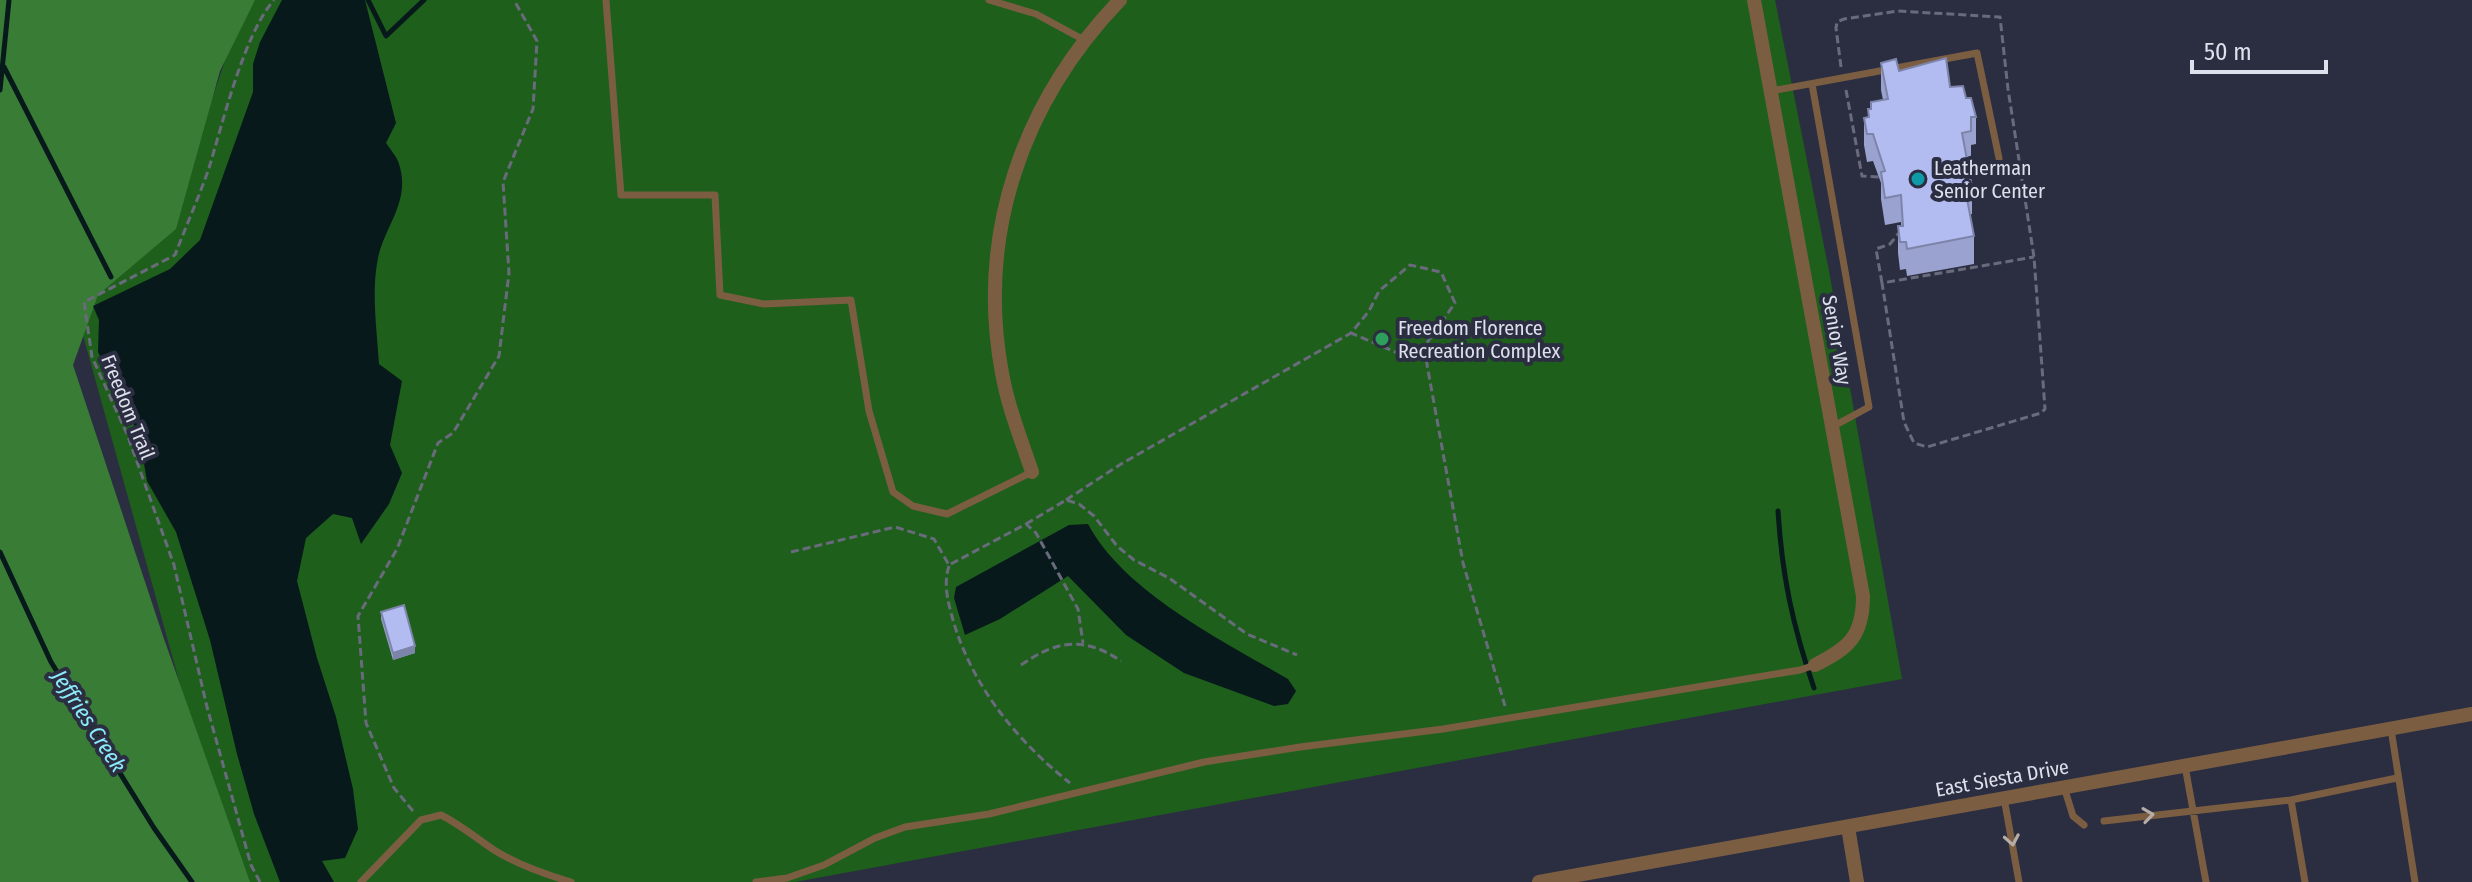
<svg xmlns="http://www.w3.org/2000/svg" width="2472" height="882" viewBox="0 0 2472 882" font-family="'Fira Sans Condensed',sans-serif">
  <rect width="100%" height="100%" fill="#2b2e41"/>
  <!-- green -->
  <path fill="#1e5f1c" d="M246,0H1775L1829,271L1902,679L795,882H235L74,303L172,215Z"/>
  <!-- forest -->
  <path fill="#397c36" d="M0,0H255L220,71L176,229L98,295L73,365L163,636L250,882H0Z"/>
  <!-- water -->
  <path fill="#07191b" d="M282,0H365L396,123L386,143C390,149 397,157 399,164C411,201 385,225 378,258C371,292 377,330 379,364L402,381L390,445L402,473L389,504L361,544L352,518L333,514L306,538L297,581L317,658L336,717L353,789L358,829L345,858L322,861L334,882H280L254,814L237,754L210,640L176,532L147,481L139,435L98,352L99,320L93,306L170,269L200,240L253,92V64L260,42Z
    M1088,524C1124,592 1223,641 1288,679L1296,691L1288,704L1274,706L1184,673L1126,635L1068,576L1000,619L965,635L954,598L956,587L1069,525Z"/>
  <g fill="none" stroke-linecap="round" stroke-linejoin="round">
    <!-- stream -->
    <path stroke="#07191b" stroke-width="5" d="M368,0L386,36L424,0
      M4,67L111,277
      M0,90L9,0
      M1778,511C1782,576 1793,627 1814,688
      M0,552L51,662L154,828L192,882"/>
    <!-- path -->
    <path stroke="#696b7c" stroke-width="3" stroke-dasharray="8 4" stroke-linecap="butt" d="M1841,67L1836,28L1837,22L1844,19L1898,11L2000,17L2008,89L2034,257L2045,409L2041,413L1927,447L1914,443L1904,422L1882,283L2034,257
      M1846,90L1862,176L1880,177
      M1882,283L1876,249L1890,244L1899,233
      M1424,348L1463,563L1505,706
      M1066,500L1121,464L1351,333L1369,311L1379,291L1410,265L1441,272L1455,303L1424,347L1395,352L1351,333
      M1026,524L1066,500L1079,504L1094,516L1117,546L1134,560L1169,578L1247,634L1297,655
      M791,552L895,527L934,539L949,565L1026,524L1036,533L1078,609L1083,643
      M949,566C943,584 948,602 953,620C972,686 1017,741 1070,783
      M1021,665C1057,640 1084,636 1121,661
      M413,811L394,788L366,723L358,616L397,549L438,443L453,433L499,356L509,273L503,182L533,109L537,41L514,0
      M260,882L251,865L207,707L174,565L127,434L92,357L84,302L175,255C186,226 199,197 209,168C223,122 244,34 274,0"/>
    <!-- service -->
    <path stroke="#7b5e42" stroke-width="7" d="M606,0L621,195H715L720,295L764,304L851,300L869,411L893,492L913,506L947,514L1032,472
      M989,0L1036,14L1084,40
      M1812,84L1869,407L1832,427
      M1771,91L1977,53L1999,158
      M2391,729L2415,882
      M2185,766L2206,882
      M2064,787L2073,816L2084,825
      M2004,798L2019,882
      M2291,800L2305,882
      M2104,821L2291,800L2397,778
      M361,882L421,820L441,815C461,825 476,838 494,850C518,865 544,874 571,882
      M756,882L787,878L824,865L875,838L905,827L989,814L1204,762L1300,747L1443,729L1800,670L1815,665"/>
    <!-- minor -->
    <path stroke="#7b5e42" stroke-width="14" d="M1754,0L1863,596C1863,636 1849,648 1815,665
      M1032,472C1021,439 1008,407 1002,373C976,234 1023,101 1120,0
      M1848,827L1857,882
      M1539,882L2472,714"/>
  </g>
  <!-- wall -->
  <path fill="#9aa2cf" d="M1881,63L1899,71L1950,87L1966,98L1976,117V144L1971,145V159H1967L1972,187V214L1969,215L1974,236V264L1907,276L1906,269L1900,270L1898,253V226H1901V222L1885,225L1881,199V183L1873,161L1867,162L1864,145V118L1868,117V109H1871L1883,100L1881,90Z
    M381,612L415,653L393,660L381,619Z"/>
  <!-- shaded-wall -->
  <path fill="#7d84a9" d="M415,646V653L393,660V653Z"/>
  <!-- building -->
  <path fill="#b3bcf1" stroke="#7d84a9" stroke-width="2" d="M1946,58L1950,87L1963,86L1966,98H1971L1976,117H1971V131L1962,133L1972,187L1965,188L1974,236L1907,249L1906,242H1900L1898,226H1903L1901,195L1885,198L1881,172L1885,171L1873,134H1867L1864,118L1869,117L1868,109H1871V102L1888,99L1881,63L1896,59L1899,71Z
    M404,605L415,646L393,653L381,612Z"/>
  <!-- one-way arrows -->
  <defs><path id="oneway-chevron" d="M-2-3.5L2.5 0L-2 3.5" fill="none" stroke-width="1.6" stroke-linecap="round" stroke-linejoin="round" transform="scale(2)"/></defs>
  <g stroke="#b6aca8">
    <use href="#oneway-chevron" transform="translate(2148 815) rotate(-8)"/>
    <use href="#oneway-chevron" transform="translate(2012 840) rotate(80)"/>
  </g>
  <!-- markers -->
  <circle fill="#0f9aa8" stroke="#2b2e41" stroke-width="3" cx="1918" cy="179" r="8"/>
  <circle fill="#2e9e5b" stroke="#2b2e41" stroke-width="3" cx="1382" cy="339" r="8"/>
  <g text-anchor="middle" dominant-baseline="central" stroke-width="8" stroke-linejoin="round" paint-order="stroke">
    <!-- poi labels -->
    <g font-size="20" fill="#dee0ec" stroke="#2b2e41" text-anchor="start">
      <text x="1934" y="168">Leatherman<tspan x="1934" dy="23">Senior Center</tspan></text>
      <text x="1398" y="328">Freedom Florence<tspan x="1398" dy="23">Recreation Complex</tspan></text>
    </g>
    <!-- street labels -->
    <g font-size="20" fill="#dee0ec" stroke="#2b2e41">
      <text transform="translate(1837 340) rotate(80)">Senior Way</text>
      <text transform="translate(128 407) rotate(68)">Freedom Trail</text>
      <text transform="translate(2002 778) rotate(-10)">East Siesta Drive</text>
    </g>
    <!-- water labels -->
    <g font-size="22" font-style="italic" fill="#8cebfa" stroke="#2b2e41">
      <text transform="translate(89 721) rotate(57)">Jeffries Creek</text>
    </g>
  </g>
  <!-- scale -->
  <path d="M2192 60v12h134v-12" fill="none" stroke="#dee0ec" stroke-width="4"/>
  <text x="2204" y="60" font-size="24" fill="#dee0ec" stroke="#2b2e41" stroke-width="6" paint-order="stroke">50 m</text>
</svg>
